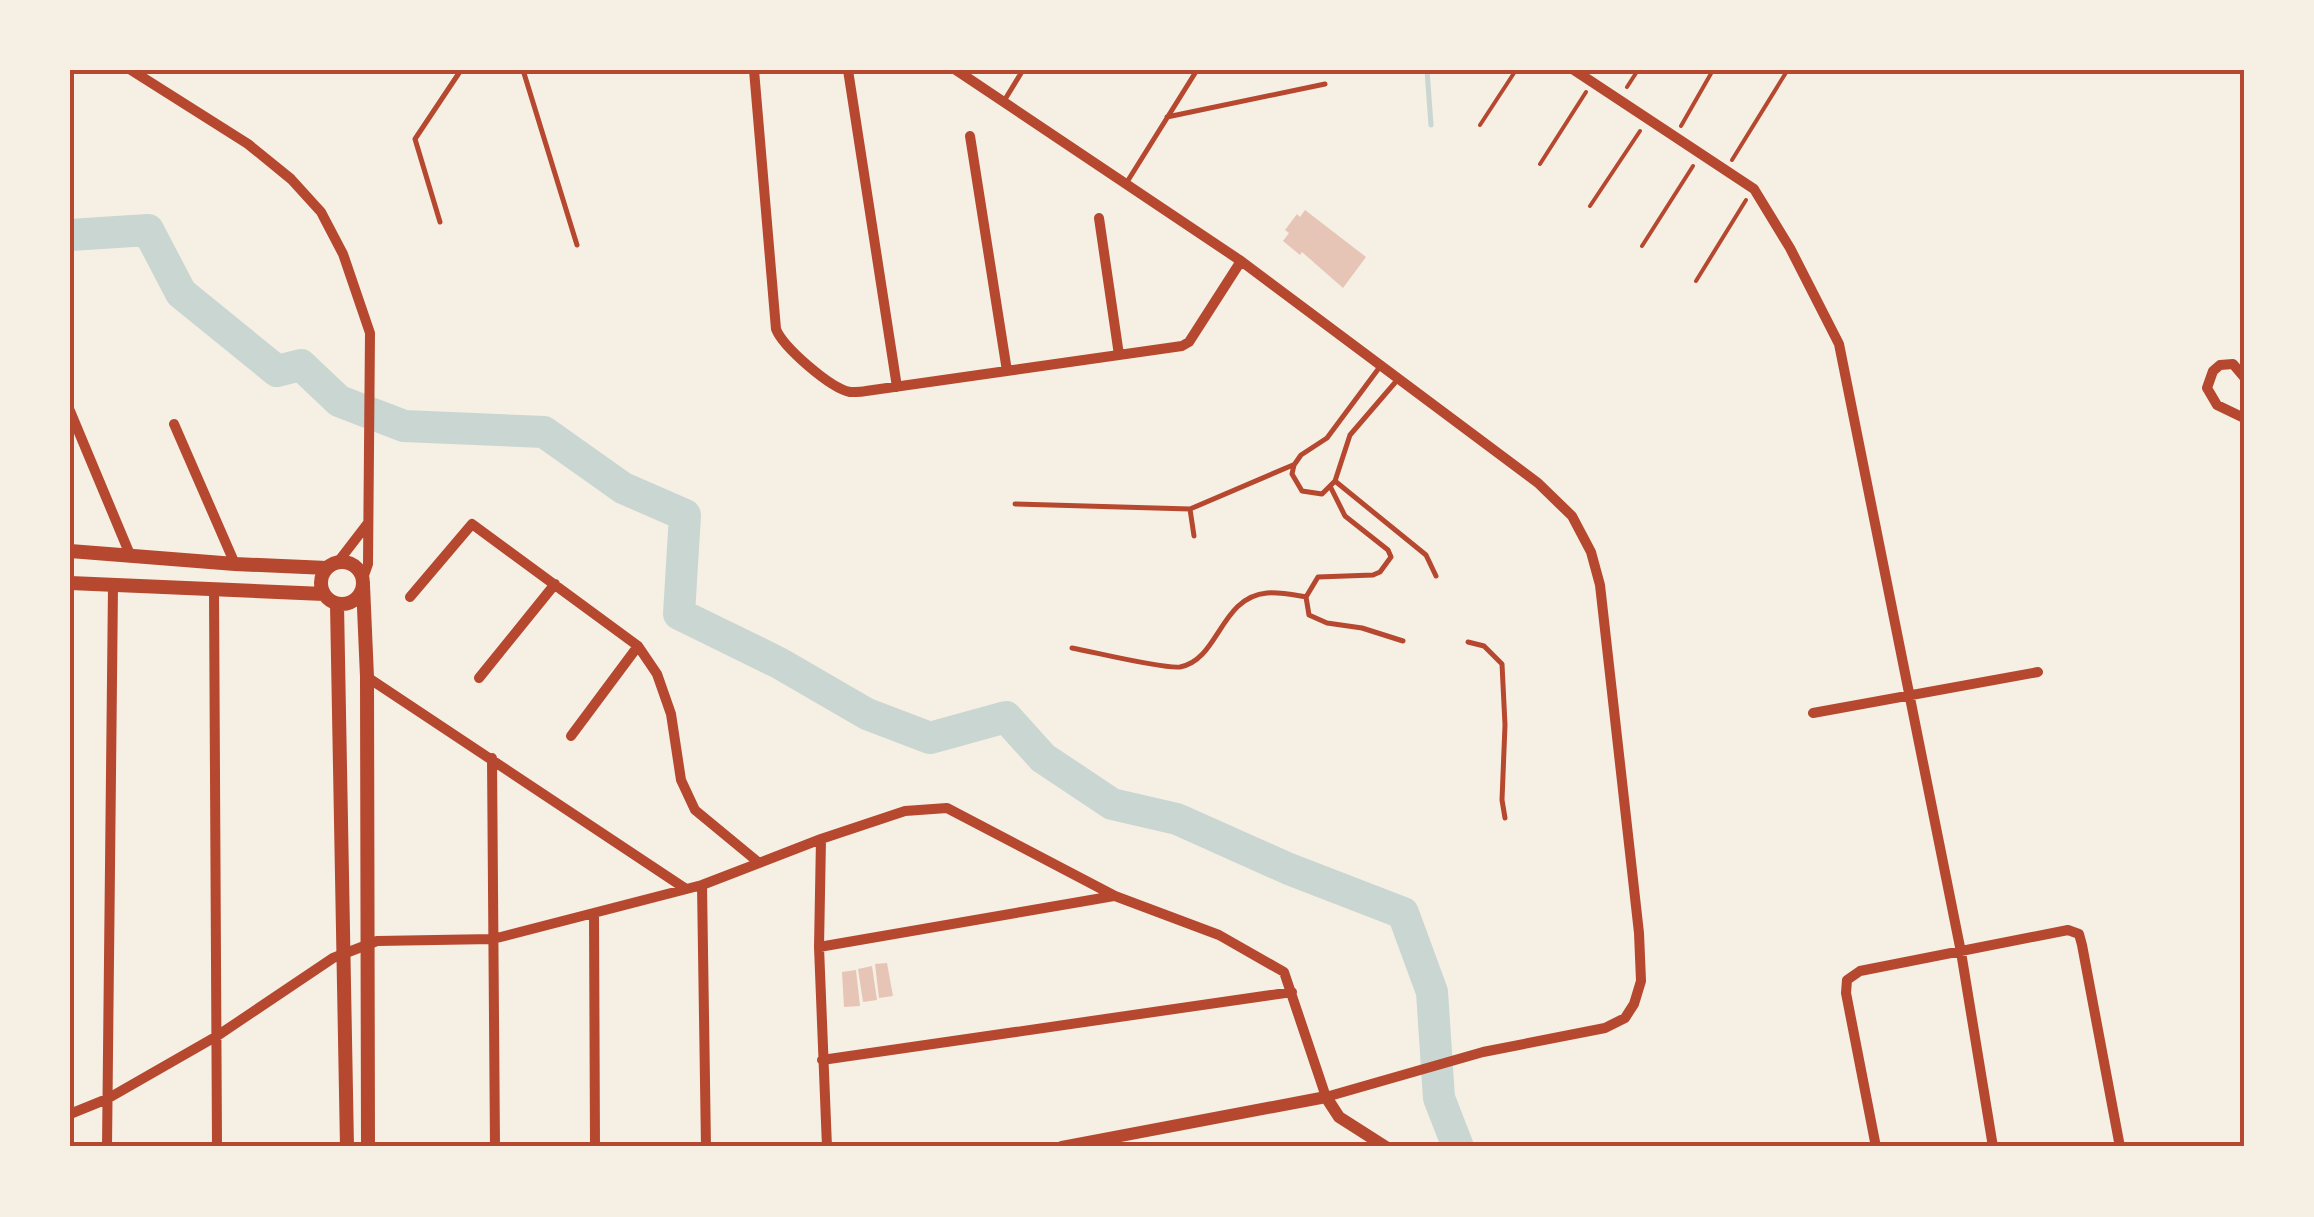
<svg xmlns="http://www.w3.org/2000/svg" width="2314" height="1217" viewBox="0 0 2314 1217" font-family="'Noto Sans',sans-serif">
  <rect width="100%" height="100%" fill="#f6efe4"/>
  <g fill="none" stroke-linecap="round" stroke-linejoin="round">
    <!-- stream -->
    <path stroke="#c9d6d2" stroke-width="5" d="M1427,70L1431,125"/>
    <!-- river -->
    <path stroke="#c9d6d2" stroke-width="32" d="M70,235L148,230L181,293L277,371L301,365L339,401L404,426L544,432L623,488L685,515L679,614L779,663L867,714L930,738L1006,717L1043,758L1112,804L1177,819L1289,869L1403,913L1432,992L1439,1098L1458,1147"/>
  </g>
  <!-- building -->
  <path fill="#e6c5b7" d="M1305,210L1366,257L1343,288L1302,252L1300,255L1283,241L1289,233L1285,230L1297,214L1300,217Z
    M887,963L893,996L879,998L875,964Z
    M872,966L877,1000L863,1002L858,969Z
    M856,970L860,1006L844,1007L842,972Z"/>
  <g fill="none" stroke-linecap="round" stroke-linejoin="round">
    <!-- path -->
    <path stroke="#b5482f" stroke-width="4" d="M1627,87L1638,70
      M1480,125L1516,70
      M1681,126L1713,70
      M1732,160L1787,71
      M1540,164L1586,92
      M1590,206L1640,131
      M1642,246L1693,166
      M1696,281L1746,200"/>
    <!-- service -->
    <path stroke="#b5482f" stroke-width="5" d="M523,70L577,245
      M1004,101L1023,70
      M1167,117L1325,84
      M1127,182L1197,70
      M440,222L415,139L461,70
      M1379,368L1327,438L1301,455L1294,465L1292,474L1302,491L1322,494L1335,481L1350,435L1399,378
      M1335,481L1426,555L1436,576
      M1331,488L1345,516L1388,550L1391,557L1380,572L1373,575L1318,577L1306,597L1309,615L1327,623L1362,628L1403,641
      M1015,504L1190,509L1293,465
      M1190,509L1194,536
      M1468,642L1484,646L1502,664L1505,725L1502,800L1505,818
      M1072,648C1094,652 1162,669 1180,667C1219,660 1220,597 1267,593C1280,592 1294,595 1306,597"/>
    <!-- minor -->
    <path stroke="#b5482f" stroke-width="10" d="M131,70L248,144L291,179L321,212L343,254L370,333L368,564L363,578
      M754,70L776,329C783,347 830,388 850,392C852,392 863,392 866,391L1182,346L1189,342L1241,261
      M848,70L897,387
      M1574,70L1754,189L1790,248L1839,344L1961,952L1993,1147
      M970,136L1007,371
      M1099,218L1119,355
      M2244,377L2233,364L2220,365L2213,371L2207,388L2217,405L2244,418
      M70,411L131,557
      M174,424L235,564
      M338,562L368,523
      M214,590L217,1147
      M410,597L472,524L638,646L657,674L671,714L681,780L695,810L758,862
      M367,677L686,889
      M479,678L555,584
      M1813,713L2038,672
      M571,736L638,646
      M492,758L495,1147
      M821,839L819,947L827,1147
      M702,885L706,1147
      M594,913L595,1147
      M819,947L1114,896
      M822,1060L1292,992
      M70,1114L107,1099L217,1036L333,958L377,941L493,939L702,885L821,839L905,811L947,808L1115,896L1219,935L1284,972L1326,1097L1483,1052L1605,1028L1625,1018L1634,1004L1641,981L1639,933L1600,585L1591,552L1572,516L1538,483L1241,261L956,70
      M107,1147L113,586
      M1876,1147L1846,993L1847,980L1860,971L2068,930L2079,934L2082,945L2120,1147"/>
    <!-- tertiary -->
    <path stroke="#b5482f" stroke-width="12" d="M1062,1147L1326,1097L1339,1117L1386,1147"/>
    <!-- secondary -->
    <path stroke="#b5482f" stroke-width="14" d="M70,551L235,564L327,568
      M321 583a21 21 0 1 1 42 0a21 21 0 1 1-42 0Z
      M70,583L324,594
      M363,585L367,677L368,1147
      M337,604L347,1147"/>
  </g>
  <!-- border -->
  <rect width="2314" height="1217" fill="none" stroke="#f6efe4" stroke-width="145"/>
  <rect x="72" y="72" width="2170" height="1072" fill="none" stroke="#b5482f" stroke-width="4"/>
</svg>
